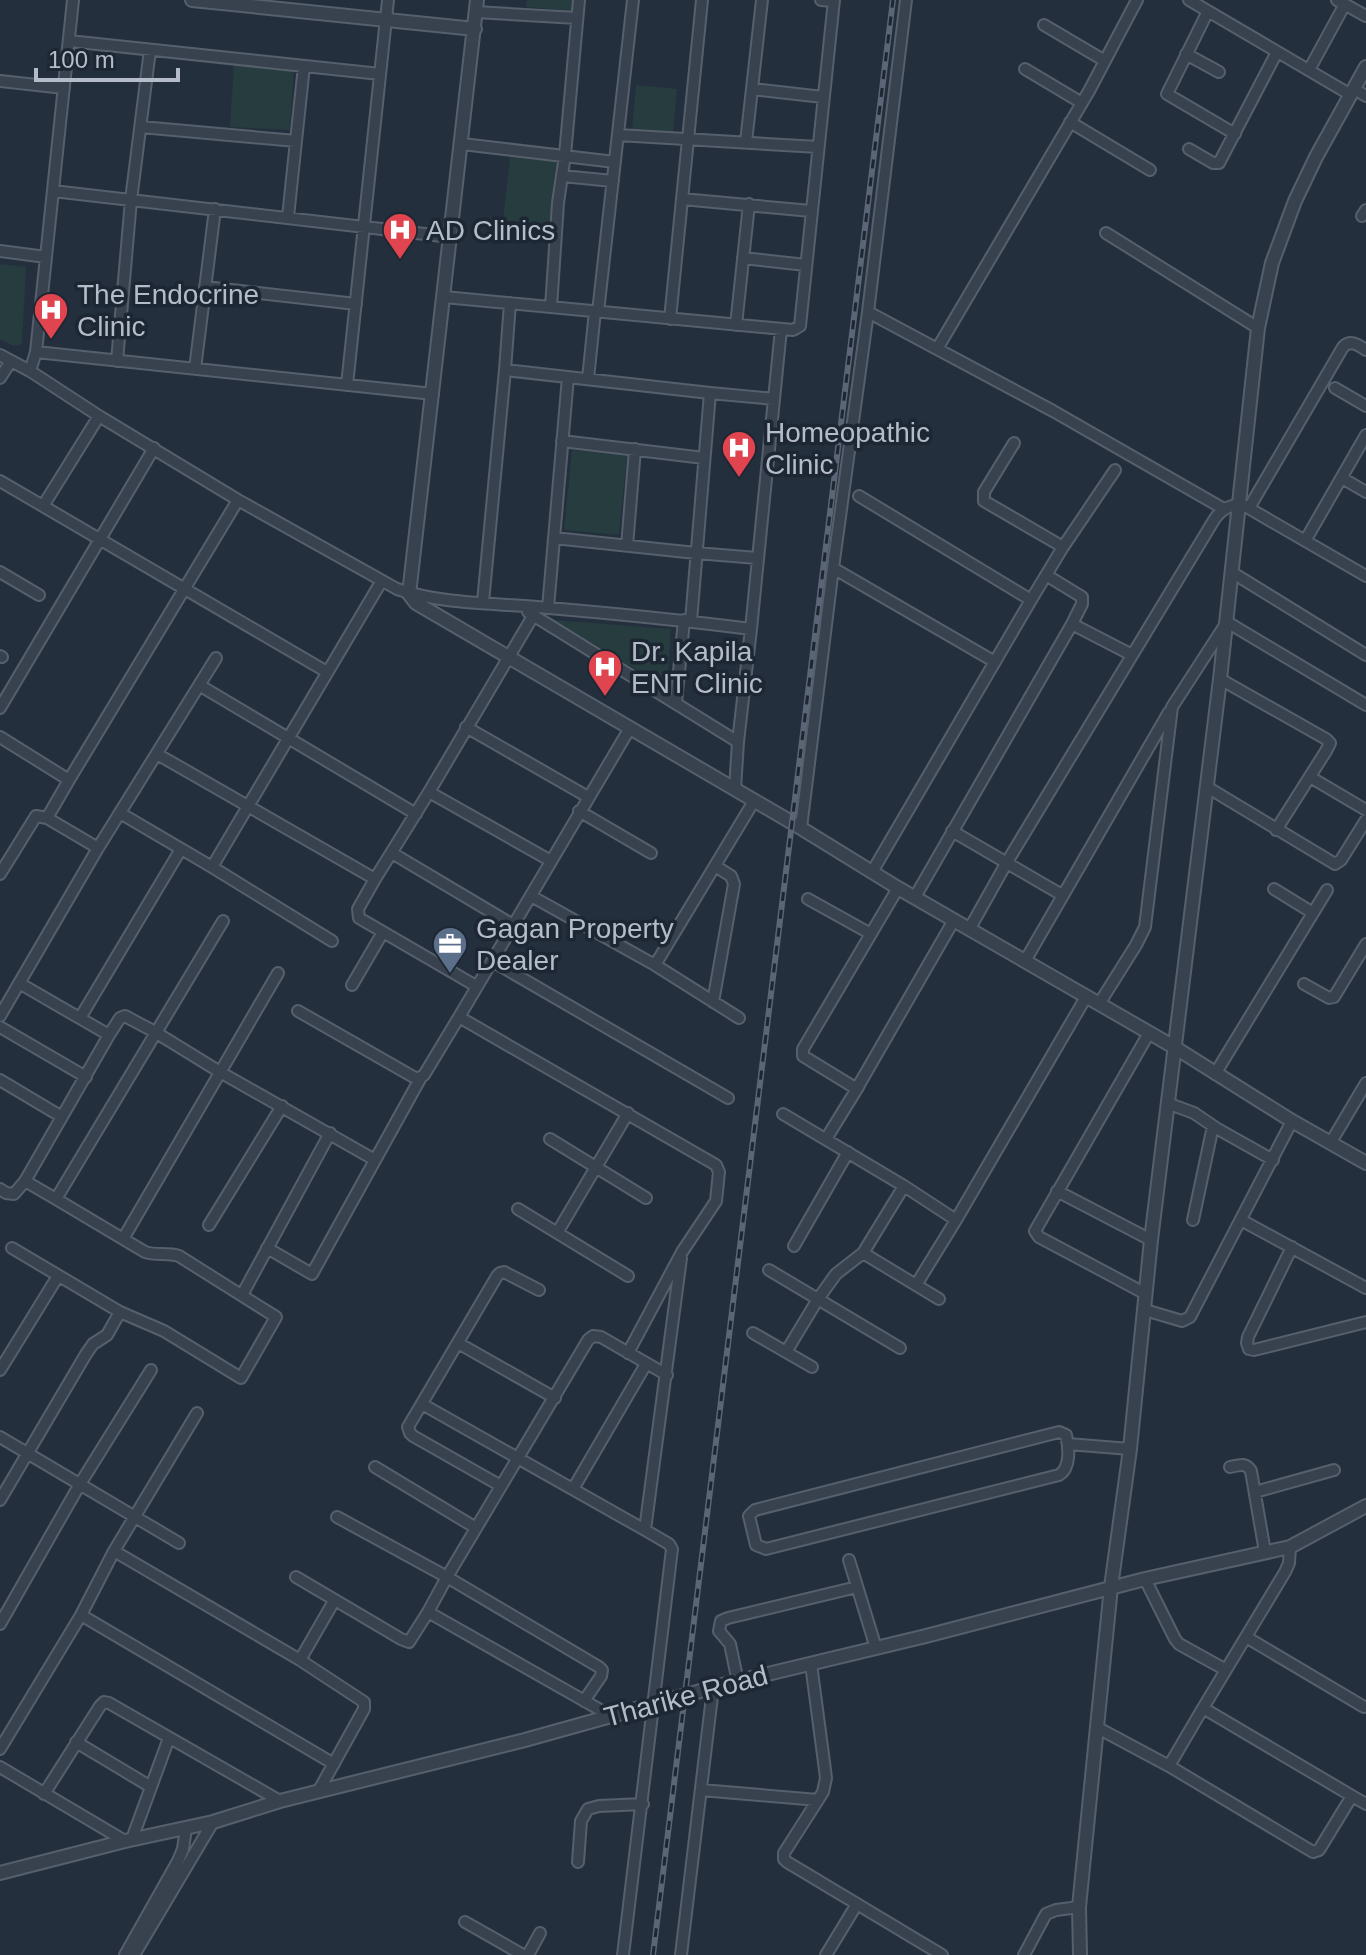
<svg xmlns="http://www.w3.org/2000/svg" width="1366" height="1955" viewBox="0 0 1366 1955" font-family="Arial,sans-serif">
  <rect width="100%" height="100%" fill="#242f3e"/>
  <!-- green -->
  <path fill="#263c3f" d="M527,0H573L572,11L526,7Z
    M234,64L294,68L290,130L230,127Z
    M636,85L677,89L673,133L632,130Z
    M511,150L557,155L549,225L503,220Z
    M0,264L26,267L22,344L14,346L0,339Z
    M572,450L627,456L619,535L564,530Z
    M553,620L671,629L667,688Z"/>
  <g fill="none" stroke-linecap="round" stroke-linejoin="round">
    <defs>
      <path id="minor" d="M821,0L834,1
        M1189,0L1351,95
        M1337,0L1366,16
        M1208,11L1167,94L1235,134
        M476,12L577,18
        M1044,25L1105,61
        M69,41L380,74
        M1186,54L1219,72
        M1025,69L1082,103
        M1309,70L1345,4
        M0,81L64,88
        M752,89L823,97
        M1354,89L1366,96
        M1070,122L1150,170
        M141,127L296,141L304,66
        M618,135L818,147
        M746,142L762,0
        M462,144L615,162
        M1189,149L1213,163H1219L1277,52
        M562,176L613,181
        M53,191L451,237
        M682,199L811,211
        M1362,216L1366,210
        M288,217L296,141
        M1106,233L1258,328
        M0,251L46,257
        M743,258L806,265
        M205,287L356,304
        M444,297L793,330L800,326L834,0
        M510,303L505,370L710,393L691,621
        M551,307L558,203L565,155L579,0
        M598,312L633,0
        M868,312L1053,411L1224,509
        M670,319L702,0
        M736,325L749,204
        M937,349L1089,91L1137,0
        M36,352L433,394
        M0,355L30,371L99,416L238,500L397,589C441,604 491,603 537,607C609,613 680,620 751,629L781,329
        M117,361L131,200L150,50
        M195,369L215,209
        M30,371L36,352L73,0
        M0,378L11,361
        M588,379L595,311
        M347,385L388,0
        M1335,388L1366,406
        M710,393L774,399
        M562,441L704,458
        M1014,443L984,492V501L1063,547
        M1342,478L1366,492
        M0,481L327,672
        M859,496L1031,600L872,872
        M43,506L99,416
        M1249,508L1343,347C1351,339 1358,345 1366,350
        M554,538L696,553L757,558
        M1305,541L1366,435
        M627,546L635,449
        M833,568L995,662
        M0,572L39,595
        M1233,573L1366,655
        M1031,600L1063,547L1115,470
        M483,602L505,370
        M548,608L568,377
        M528,612L738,742
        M1072,624L1132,655
        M0,656L2,657
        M1220,679L1326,739L1330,743L1326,751L1276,830
        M199,685L416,814
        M676,703L684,620
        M0,708L154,448
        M466,727L588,797
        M0,737L69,780L238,500
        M157,754L375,879L429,792L533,616
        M1310,777L1366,810
        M1207,787L1335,864L1341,860L1366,820
        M735,789L738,742L751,629
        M429,792L551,861
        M579,811L651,853
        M120,813L212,867
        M47,818L69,780
        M801,828L833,568L868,312L906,0
        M952,831L1062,895
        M392,853L513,925
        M0,874L36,816L47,818L98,848L216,658
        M375,879L358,909L359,918L476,986
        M898,888L803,1049V1056L852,1086L858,1087L860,1083L954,920
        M1274,889L1313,913
        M531,896L655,965L739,1018
        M915,897L1072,624L1082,604V597L1046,575
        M808,899L871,934
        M970,928L1007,862L1214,520C1220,510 1233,502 1245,506L1366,576
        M332,941L212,867L381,582
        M492,961L728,1098
        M1025,961L1169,712
        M655,965L754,801
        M19,983L109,1035
        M1304,984L1329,998L1334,997L1366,944
        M352,985L383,932
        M713,1002L734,884L731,876L715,866
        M1099,1004L1136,945L1145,927L1172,707L1227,622L1366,705
        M298,1011L417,1079L424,1075L459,1017L716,1165L719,1172L716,1201L682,1252L628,1353
        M0,1016L98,848
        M459,1017L630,728
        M80,1018L181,849
        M0,1027L86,1077
        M1215,1074L1327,890
        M0,1080L62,1117
        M1167,1103L1194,1113L1216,1128L1273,1160
        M783,1114L904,1186L956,1220L916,1285
        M550,1139L646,1198
        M826,1139L858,1087
        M1331,1142L1366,1083
        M25,1181L56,1199L223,921
        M904,1186L863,1253L939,1299
        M0,1189L6,1193L14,1194L25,1181L109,1035L120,1018L125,1016L155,1032L220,1072L375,1160
        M1057,1191L1151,1240
        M518,1209L628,1276
        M956,1220L1086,997
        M1193,1220L1213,1126
        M1241,1220L1366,1288
        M209,1225L282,1106
        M557,1233L628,1113
        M123,1239L278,973
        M794,1246L848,1152
        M1292,1247L1248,1337L1247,1343L1249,1349L1254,1350L1366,1322
        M12,1248L120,1312L164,1331L241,1378L276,1317L179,1256C168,1252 156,1256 145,1252L56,1199
        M267,1248L312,1274L420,1079
        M769,1270L900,1348
        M1146,1294L1039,1237L1035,1231L1149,1033
        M242,1295L330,1133
        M1145,1310L1182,1321L1190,1317L1292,1121
        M753,1333L812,1367
        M458,1343L555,1398
        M786,1352L818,1299L836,1274L863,1253
        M0,1370L58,1276
        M422,1404L645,1530L669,1544L672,1549L623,1955
        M1059,1432L1066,1435C1069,1447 1071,1468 1059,1475L766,1549L756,1545L749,1516L755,1510Z
        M0,1437L179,1543
        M1068,1444L1130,1449
        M375,1467L476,1528
        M1230,1467C1239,1465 1246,1462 1251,1471L1265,1552
        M501,1486L413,1436L410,1433L408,1427L497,1276L500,1273L504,1272L539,1290
        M573,1489L646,1364
        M1255,1492L1334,1470
        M0,1500L86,1354L93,1344L107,1335L120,1312
        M337,1517L447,1577L599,1667L602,1670L601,1676L584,1701
        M645,1530L681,1258
        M114,1551L300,1660L364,1702V1709L318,1792
        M849,1560L876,1648
        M296,1577L401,1639L409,1642L428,1612L447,1577L588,1340L593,1336L601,1337L667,1375
        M1145,1579L1175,1639L1179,1644L1226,1670
        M428,1612L611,1716
        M81,1615L334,1764
        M0,1624L80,1484L151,1370
        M1246,1637L1364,1707
        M300,1660L334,1601
        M811,1664L825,1770L826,1778L823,1792L784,1853V1859L787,1862L857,1904L826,1955
        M738,1682L730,1644L719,1631L721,1621L728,1618L857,1587
        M1203,1708L1285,1572L1289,1563L1290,1547
        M1098,1728L1169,1766L1313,1852L1319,1850L1352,1796L1203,1708L1169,1766
        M76,1742L151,1787
        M0,1749L81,1615L114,1551L197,1413
        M0,1767L125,1841
        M701,1790L818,1800
        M44,1794L100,1706L104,1702L109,1703L280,1801
        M1352,1796L1366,1804
        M132,1839L169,1738
        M578,1862L581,1821L588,1809L599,1806L643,1804
        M857,1904L942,1955
        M465,1922L523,1955
        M125,1955L178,1861L183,1849L186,1828
        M134,1955L213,1822
        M528,1955L540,1933
        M681,1955L713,1688
        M1024,1955L1046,1914L1056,1910L1079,1907"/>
      <path id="tertiary" d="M192,0L475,29
        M477,0L409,594L416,603L791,822L898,888L1174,1047L1292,1121L1366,1163
        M0,1873L125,1841L213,1822L280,1801L525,1740L722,1685L926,1636L1145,1579L1290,1547L1366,1506
        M1080,1955L1079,1907L1111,1587L1130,1449L1151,1240L1220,679L1258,328L1272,263L1295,201L1316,157L1366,67"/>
    </defs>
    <!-- minor casing -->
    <use href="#minor" stroke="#565f6c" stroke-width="14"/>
    <!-- tertiary casing -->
    <use href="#tertiary" stroke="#565f6c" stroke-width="16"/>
    <!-- minor -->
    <use href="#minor" stroke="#38414e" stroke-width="10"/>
    <!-- tertiary -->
    <use href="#tertiary" stroke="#38414e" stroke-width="12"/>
    <defs>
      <path id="rail" d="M653,1955L893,0"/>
    </defs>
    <!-- rail casing -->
    <use href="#rail" stroke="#5a6575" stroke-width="6"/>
    <!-- rail -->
    <use href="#rail" stroke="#1d2633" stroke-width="3" stroke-dasharray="9" stroke-linecap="butt"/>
  </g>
  <!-- icons -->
  <defs>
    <symbol id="hospital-pin" viewBox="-11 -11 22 30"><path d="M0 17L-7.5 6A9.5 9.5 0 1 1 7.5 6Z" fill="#e0444e" stroke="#1d2633"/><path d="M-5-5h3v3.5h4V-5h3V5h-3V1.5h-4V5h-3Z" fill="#fff"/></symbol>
    <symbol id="office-pin" viewBox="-11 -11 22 30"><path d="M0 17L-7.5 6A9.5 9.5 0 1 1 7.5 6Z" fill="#5c6f8a" stroke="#1d2633"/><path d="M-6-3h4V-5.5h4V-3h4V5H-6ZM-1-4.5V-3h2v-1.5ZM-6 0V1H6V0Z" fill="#fff"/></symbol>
  </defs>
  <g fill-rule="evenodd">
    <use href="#hospital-pin" x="380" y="210" width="40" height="54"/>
    <use href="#hospital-pin" x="31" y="290" width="40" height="54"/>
    <use href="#hospital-pin" x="719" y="428" width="40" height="54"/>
    <use href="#hospital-pin" x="585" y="647" width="40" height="54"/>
    <use href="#office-pin" x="430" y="924" width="40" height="54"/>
  </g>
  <g text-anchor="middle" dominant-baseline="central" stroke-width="7" stroke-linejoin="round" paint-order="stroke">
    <!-- poi labels -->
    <g font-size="28" fill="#b4bcc9" stroke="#1d2633" text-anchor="start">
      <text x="426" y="230">AD Clinics</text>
      <text x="77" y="294">The Endocrine<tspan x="77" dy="32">Clinic</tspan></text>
      <text x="765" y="432">Homeopathic<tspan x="765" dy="32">Clinic</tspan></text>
      <text x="631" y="651">Dr. Kapila<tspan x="631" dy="32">ENT Clinic</tspan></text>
      <text x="476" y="928">Gagan Property<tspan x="476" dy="32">Dealer</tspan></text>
    </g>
    <!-- street labels -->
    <g font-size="28" fill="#b4bcc9" stroke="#1d2633">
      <text transform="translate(686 1696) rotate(-15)">Tharike Road</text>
    </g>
  </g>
  <!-- scale -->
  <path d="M36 68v12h142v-12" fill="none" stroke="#b4bcc9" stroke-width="4"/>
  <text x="48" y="68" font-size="24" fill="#b4bcc9" stroke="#1d2633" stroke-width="6" paint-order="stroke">100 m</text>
</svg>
